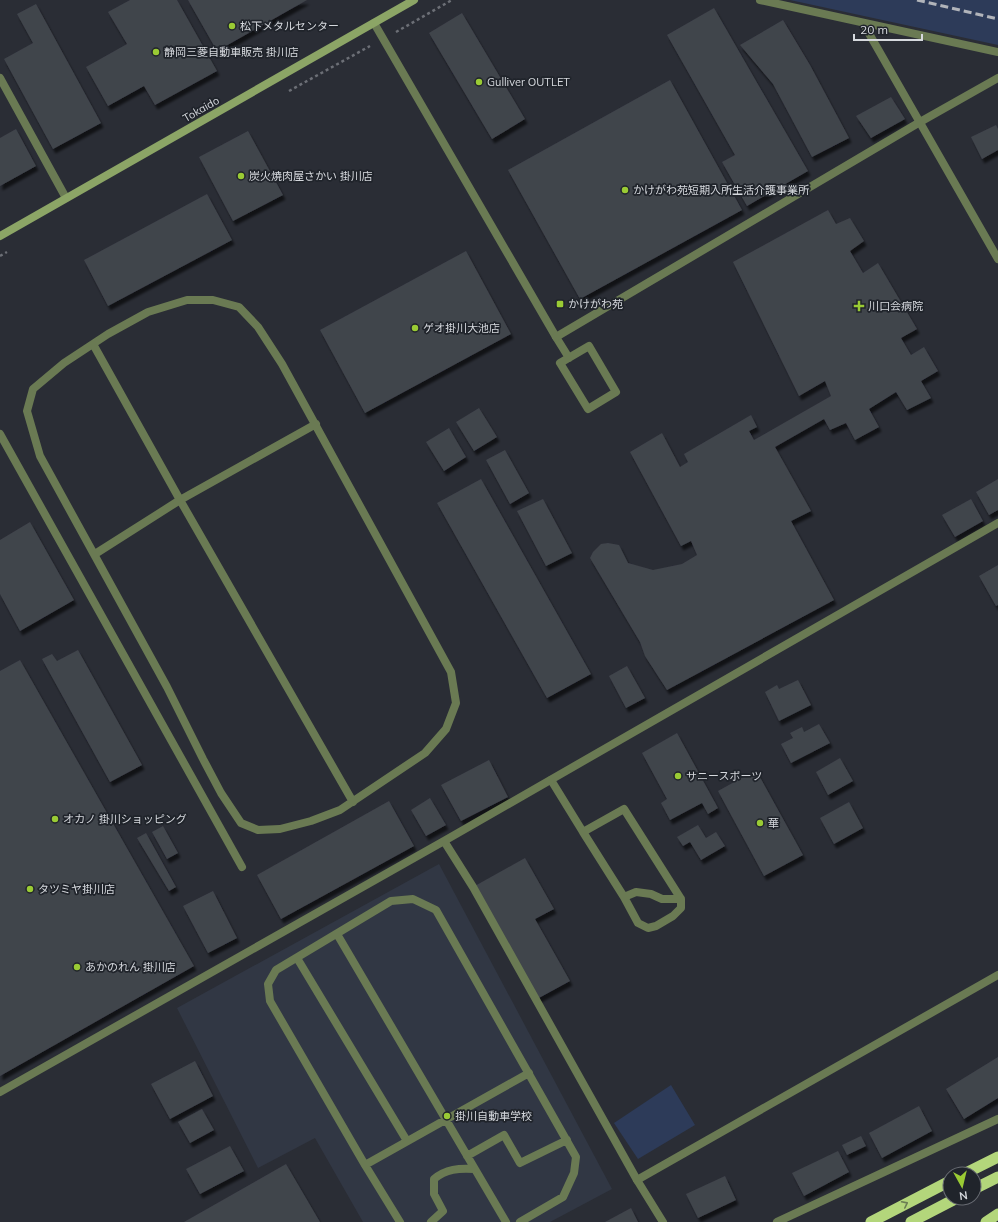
<svg xmlns="http://www.w3.org/2000/svg" width="998" height="1222" viewBox="0 0 998 1222" font-family="Mulish,'Noto Sans JP',sans-serif">
  <defs>
    <filter id="shadow"><feDropShadow dx="2.5" dy="4.5" stdDeviation="1" flood-color="#0009"/></filter>
  </defs>
  <rect width="100%" height="100%" fill="#2a2d35"/>
  <!-- built -->
  <path fill="#313744" d="M439,864L612,1189L550,1222H363L315,1138L258,1168L177,1008Z"/>
  <!-- green -->
  <path fill="#2d3b59" d="M790,0H998V45Z
    M671,1085L695,1125L638,1159L614,1123Z"/>
  <!-- building -->
  <path fill="#40444c" filter="url(#shadow)" d="M130,0H177L217,71L155,105L144,86L108,106L86,67L127,44L108,12Z
    M188,0H307L217,51Z
    M36,4L101,123L53,149L4,59L33,43L17,14Z
    M714,8L808,171L747,206L722,162L735,155L667,35Z
    M462,13L525,119L492,139L429,33Z
    M783,20L810,65L849,138L812,157L773,84L740,45Z
    M670,80L742,210L580,299L508,170Z
    M891,97L905,119L871,138L856,116Z
    M996,125L998,129V150L982,159L971,137Z
    M16,129L36,166L0,186V138Z
    M248,131L283,195L233,221L199,157Z
    M207,194L232,240L108,306L84,260Z
    M828,210L836,224L850,218L864,241L850,251L863,273L878,263L917,329L901,338L911,355L924,347L938,371L921,381L931,398L907,410L896,392L869,409L879,427L855,440L846,423L830,430L824,419L775,447L811,511L791,521L834,600L667,690L645,656L640,642L590,558L593,552L601,544L608,543L619,545L628,563L653,570L682,564L697,555L691,541L681,546L630,452L662,433L680,467L688,462L684,454L751,415L757,427L749,431L754,440L831,396L825,381L799,396L733,262Z
    M466,251L511,334L365,413L320,330Z
    M479,408L497,437L474,451L456,422Z
    M449,428L466,457L444,471L426,442Z
    M505,450L529,493L510,504L486,460Z
    M481,479L591,674L547,698L437,503Z
    M998,479V510L989,515L976,492Z
    M543,499L572,553L546,566L517,511Z
    M971,499L983,521L955,537L942,515Z
    M30,522L74,600L20,631L0,594V540Z
    M998,565V605L996,606L979,576Z
    M78,650L142,765L110,782L42,659L52,654L57,661Z
    M20,660L194,966L0,1076V671Z
    M627,666L645,698L626,708L609,676Z
    M798,680L811,705L779,721L765,692L777,685L779,689Z
    M819,724L830,743L791,763L781,744L793,738L790,733L802,727L804,732Z
    M677,733L718,808L708,814L702,803L670,820L661,803L667,799L642,753Z
    M840,758L853,781L828,795L816,772Z
    M489,760L508,797L461,821L441,785Z
    M756,770L803,855L764,876L718,791Z
    M430,798L446,825L426,836L411,810Z
    M389,801L414,846L281,919L257,875Z
    M849,802L863,828L834,844L820,818Z
    M698,825L706,838L716,832L725,846L701,860L690,842L683,846L677,837Z
    M163,826L178,853L167,859L152,832Z
    M146,833L176,887L169,891L137,838Z
    M525,858L554,909L535,919L570,981L537,999L473,887Z
    M213,891L237,938L208,953L183,906Z
    M998,1057V1098L964,1119L946,1089Z
    M195,1061L213,1096L170,1119L151,1084Z
    M919,1106L932,1131L882,1158L869,1133Z
    M202,1109L214,1130L190,1143L178,1122Z
    M861,1136L866,1146L847,1155L842,1145Z
    M230,1146L244,1171L200,1194L186,1169Z
    M838,1151L849,1172L804,1196L792,1173Z
    M286,1164L320,1222H184Z
    M725,1176L736,1200L698,1218L686,1194Z
    M631,1208L638,1222H605Z"/>
  <g fill="none" stroke-linecap="round" stroke-linejoin="round">
    <!-- path -->
    <path stroke="#6c6f76" stroke-width="2.5" stroke-dasharray="3 3" stroke-linecap="butt" d="M396,32L452,0
      M289,91L370,46
      M0,256L7,252"/>
    <!-- service -->
    <path stroke="#6a7a53" stroke-width="8" d="M374,23L556,337L569,358
      M187,300H213L239,307L258,327L282,364L451,672L456,703L446,729L425,753L340,810L311,821L280,829L258,830L241,823L221,793L203,759L167,687L40,456L27,411L33,389L64,363L108,334L148,312Z
      M93,344L180,500L353,802
      M589,346L616,392L588,409L560,363Z
      M95,554L180,500L316,424
      M551,780L583,832
      M624,809L681,899V908L673,916L656,926L648,928L638,923L624,897L583,832Z
      M624,897L636,892L651,894L662,899H681
      M337,934L506,1222
      M297,958L407,1141
      M467,1156L504,1135L520,1163L567,1140
      M365,1165L529,1073
      M637,1180L998,975
      M400,1222L365,1165L270,1001L268,984L276,970L391,901L413,899L436,910L576,1157L574,1173L563,1197L520,1222
      M431,1222L443,1211L434,1194V1179C446,1169 459,1168 474,1169"/>
    <!-- minor -->
    <path stroke="#6a7a53" stroke-width="8" d="M760,0L998,52
      M863,23L998,259
      M0,78L66,198
      M556,337L920,122L998,78
      M0,434L242,867
      M444,841L473,887L637,1180L663,1222
      M0,1092L444,841L998,523
      M777,1222L998,1119"/>
    <!-- secondary -->
    <path stroke="#8ca566" stroke-width="8" d="M0,236L414,0"/>
    <!-- trunk -->
    <path stroke="#b3d67b" stroke-width="11" d="M964,1174L998,1157
      M974,1189L998,1177
      M871,1222L950,1181
      M911,1222L957,1198
      M986,1222L998,1214"/>
    <!-- rail -->
    <path stroke="#b1b4ba" stroke-width="3" stroke-dasharray="8 4" stroke-linecap="butt" d="M917,0L998,19"/>
  </g>
  <!-- one-way arrows -->
  <defs><path id="oneway-chevron" d="M-2-3.5L2.5 0L-2 3.5" fill="none" stroke-width="1.6" stroke-linecap="round" stroke-linejoin="round"/></defs>
  <use stroke="#6a7d53" href="#oneway-chevron" transform="translate(905 1204) rotate(-27)"/>
  <!-- markers -->
  <g fill="#9acb34" stroke="#20242b" stroke-width="1.5">
    <circle cx="232" cy="26" r="4"/>
    <circle cx="156" cy="52" r="4"/>
    <circle cx="479" cy="82" r="4"/>
    <circle cx="241" cy="176" r="4"/>
    <circle cx="625" cy="190" r="4"/>
    <rect x="556" y="300" width="8" height="8" rx="2"/>
    <path d="M857 300h4v4h4v4h-4v4h-4v-4h-4v-4h4z"/>
    <circle cx="415" cy="328" r="4"/>
    <circle cx="678" cy="776" r="4"/>
    <circle cx="55" cy="819" r="4"/>
    <circle cx="760" cy="823" r="4"/>
    <circle cx="30" cy="889" r="4"/>
    <circle cx="77" cy="967" r="4"/>
    <circle cx="447" cy="1116" r="4"/>
  </g>
  <g text-anchor="middle" dominant-baseline="central" stroke-width="3.5" stroke-linejoin="round" paint-order="stroke">
    <!-- poi labels -->
    <g font-size="11" fill="#d6d9de" stroke="#20242b" text-anchor="start">
      <text x="240" y="26">松下メタルセンター</text>
      <text x="164" y="52">静岡三菱自動車販売 掛川店</text>
      <text x="487" y="82">Gulliver OUTLET</text>
      <text x="249" y="176">炭火焼肉屋さかい 掛川店</text>
      <text x="633" y="190">かけがわ苑短期入所生活介護事業所</text>
      <text x="568" y="304">かけがわ苑</text>
      <text x="868" y="306">川口会病院</text>
      <text x="423" y="328">ゲオ掛川大池店</text>
      <text x="686" y="776">サニースポーツ</text>
      <text x="63" y="819">オカノ 掛川ショッピング</text>
      <text x="768" y="823">華</text>
      <text x="38" y="889">タツミヤ掛川店</text>
      <text x="85" y="967">あかのれん 掛川店</text>
      <text x="455" y="1116">掛川自動車学校</text>
    </g>
    <!-- street labels -->
    <g font-size="11" fill="#d6d9de" stroke="#20242b">
      <text transform="translate(201 109) rotate(-30)">Tokaido</text>
    </g>
  </g>
  <!-- north arrow -->
  <g transform="translate(962 1186) rotate(172)"><circle r="19" fill="#20242b" stroke="#696c73"/>
  <path d="M0-3L7 15L0 10L-7 15Z" fill="#9acb34"/>
  <text y="-6" font-size="11" font-weight="bold" text-anchor="middle" fill="#d6d9de">N</text>
  </g>
  <!-- scale -->
  <path d="M854 34v6h68v-6" fill="none" stroke="#d6d9de" stroke-width="2"/>
  <text x="860" y="34" font-size="12" fill="#d6d9de" stroke="#20242b" stroke-width="3" paint-order="stroke">20 m</text>
</svg>
